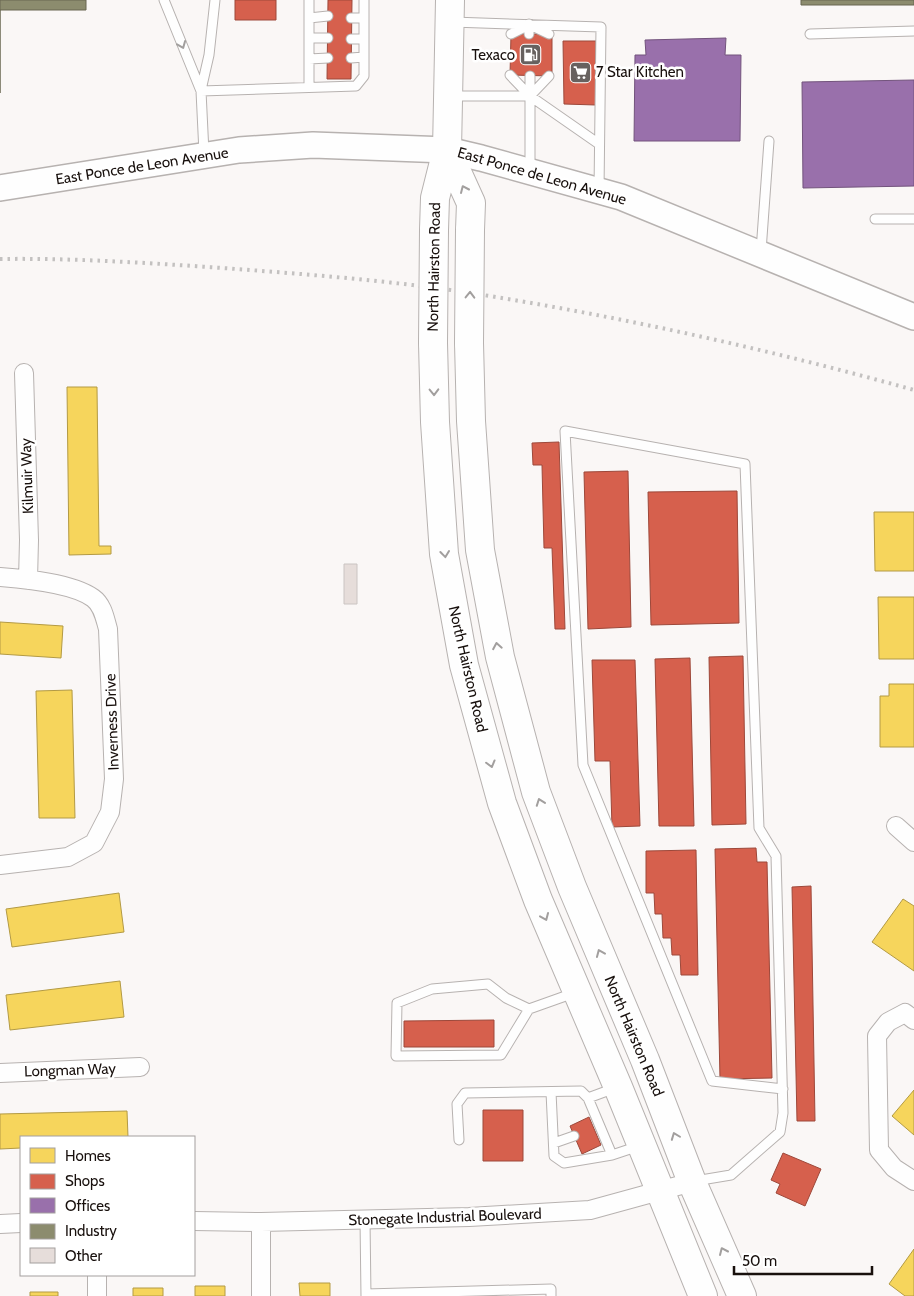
<svg xmlns="http://www.w3.org/2000/svg" width="914" height="1296" viewBox="0 0 914 1296" font-family="Cabin,sans-serif">
  <rect width="100%" height="100%" fill="#faf7f6"/>
  <!-- homes -->
  <path fill="#f6d55c" stroke="#b39a44" d="M67,387H97L99,546H111V554L69,555Z
    M874,512H914V571H875Z
    M878,597H914V659H879Z
    M0,622L63,626L61,658L0,654Z
    M889,684H914V747H880V696H889Z
    M72,690L75,818H39L36,691Z
    M119,893L124,932L12,947L6,909Z
    M903,899L914,906V971L872,942Z
    M120,981L124,1017L10,1030L6,995Z
    M914,1090V1135L892,1116Z
    M127,1111L128,1137H21V1148L0,1149V1114Z
    M914,1249V1296H905L889,1284Z
    M299,1283H330V1296H300Z
    M195,1286H225V1296H195Z
    M133,1288H163V1296H133Z
    M30,1292H58V1296H30Z"/>
  <!-- shops -->
  <path fill="#d6604d" stroke="#9d483a" d="M235,0H276V20H235Z
    M328,0H352L351,79H327Z
    M511,34H552V76L510,75Z
    M563,41H596V105L564,104Z
    M559,442L565,629H555L552,548H544L542,465H533L532,443Z
    M628,471L631,627L588,629L584,472Z
    M737,491L739,623L651,625L648,492Z
    M743,656L746,824L712,825L709,657Z
    M690,658L694,826H659L655,659Z
    M592,660H635L640,826L612,827L610,761H595Z
    M756,848L757,862H767L772,1078L720,1079L715,849Z
    M696,850L698,975H681L680,955H672L671,938H663L662,914H655L654,893H646V851Z
    M811,886L815,1121H797L792,887Z
    M494,1020V1047H404V1021Z
    M483,1110H523V1161H483Z
    M589,1117L601,1145L582,1154L570,1126Z
    M783,1153L821,1169L805,1206L776,1193L780,1184L771,1180Z"/>
  <!-- offices -->
  <path fill="#9970ab" stroke="#72537c" d="M726,38L725,55H741L740,141H634L635,55H646L645,40Z
    M914,80V186L803,188L802,82Z"/>
  <!-- industry -->
  <path fill="#8c8c6e" stroke="#696751" d="M0,0H86V10H0V93Z
    M801,0H914V5H801Z"/>
  <!-- building -->
  <path fill="#e6ddda" stroke="#cac4c2" d="M344,564H357V604H344Z"/>
  <g fill="none" stroke-linecap="round" stroke-linejoin="round">
    <defs>
      <path id="lane" d="M164,0L201,91
        M309,0V86
        M309,18L328,16
        M351,18H364
        M452,22L601,27L599,190
        M529,24V34
        M532,26L549,34
        M511,34L527,26
        M810,34L914,31
        M309,38H328
        M351,39H364
        M351,58L364,57
        M309,59L328,58
        M510,75L530,96L599,144
        M530,76V96
        M201,90L209,55L215,0
        M451,96H530V169
        M530,96L549,76
        M204,153L201,91L356,86L364,76V0
        M875,219H914
        M761,251L769,141
        M529,1009L501,1055L396,1056L397,1003L432,989L488,984L506,998L529,1009L574,993
        M615,1088L588,1098L612,1155L639,1146
        M551,1092L554,1156L564,1163L612,1155
        M459,1140L457,1104L465,1093L581,1091L588,1098
        M554,1143L574,1136
        M695,1181L731,1175L780,1132L783,1113L776,856L759,828L745,464L565,431L583,765L712,1081L783,1089
        M365,1220L366,1296
        M366,1294L551,1289V1296"/>
      <path id="street" d="M24,373L29,540L28,580
        M0,577C26,579 72,583 93,598C103,605 105,619 108,629L114,779L110,812L94,843L68,857L0,865
        M896,826L914,842
        M914,1020L905,1013L888,1022L877,1036L879,1150L894,1168L914,1181
        M0,1073L140,1067
        M194,1221L261,1222L469,1217L590,1210L692,1182
        M261,1222V1296
        M0,1224L21,1223
        M97,1275V1296"/>
      <path id="secondary" d="M0,188L239,150L313,145L447,150L481,158L621,197L914,317"/>
      <path id="primary" d="M447,150L471,203L470,230
        M434,230L435,198L447,150L450,0
        M433,343L435,422L444,554L464,665L502,803L538,900L618,1087L703,1296
        M469,343L471,421L480,550L500,657L536,792L572,887L645,1060L692,1182L742,1296"/>
    </defs>
    <!-- lane casing -->
    <use href="#lane" stroke="#b7b2b0" stroke-width="11"/>
    <!-- street casing -->
    <use href="#street" stroke="#b7b2b0" stroke-width="20"/>
    <!-- secondary casing -->
    <use href="#secondary" stroke="#b7b2b0" stroke-width="28"/>
    <!-- primary casing -->
    <use href="#primary" stroke="#b7b2b0" stroke-width="30"/>
    <!-- lane -->
    <use href="#lane" stroke="#fefefe" stroke-width="9"/>
    <!-- street -->
    <use href="#street" stroke="#fefefe" stroke-width="18"/>
    <!-- secondary -->
    <use href="#secondary" stroke="#fefefe" stroke-width="25"/>
    <!-- primary -->
    <use href="#primary" stroke="#fefefe" stroke-width="28"/>
    <!-- rail -->
    <path stroke="#c3c1c0" stroke-width="4" stroke-dasharray="2.5 5" stroke-linecap="butt" d="M0,259C75,258 149,263 223,268C303,274 384,280 464,292C614,315 768,349 914,390"/>
    <defs>
      <path id="primary-bridge" d="M433,343L434,230
        M469,343L470,230"/>
    </defs>
    <!-- primary-bridge casing -->
    <use href="#primary-bridge" stroke="#b7b2b0" stroke-width="30" stroke-linecap="butt"/>
    <!-- primary-bridge -->
    <use href="#primary-bridge" stroke="#fefefe" stroke-width="28"/>
  </g>
  <!-- one-way arrows -->
  <defs><path id="oneway-chevron" d="M-2-3.5L2.5 0L-2 3.5" fill="none" stroke-width="1.6" stroke-linecap="round" stroke-linejoin="round" transform="scale(1.25)"/></defs>
  <g stroke="#a29f9e">
    <use href="#oneway-chevron" transform="translate(182 45) rotate(68)"/>
    <use href="#oneway-chevron" transform="translate(464 189) rotate(-114)"/>
    <use href="#oneway-chevron" transform="translate(470 295) rotate(-89)"/>
    <use href="#oneway-chevron" transform="translate(434 392) rotate(89)"/>
    <use href="#oneway-chevron" transform="translate(445 554) rotate(83)"/>
    <use href="#oneway-chevron" transform="translate(497 646) rotate(-100)"/>
    <use href="#oneway-chevron" transform="translate(491 764) rotate(75)"/>
    <use href="#oneway-chevron" transform="translate(540 802) rotate(-110)"/>
    <use href="#oneway-chevron" transform="translate(545 917) rotate(67)"/>
    <use href="#oneway-chevron" transform="translate(600 953) rotate(-113)"/>
    <use href="#oneway-chevron" transform="translate(675 1136) rotate(-111)"/>
    <use href="#oneway-chevron" transform="translate(723 1251) rotate(-114)"/>
  </g>
  <!-- icons -->
  <defs>
    <symbol id="fuel-square" viewBox="-11 -11 22 22"><rect x="-9" y="-9" width="18" height="18" rx="4" fill="#67615f" stroke="#fff"/><path d="M-5.5-6h7V0h2V4h1.3V-2.5L3-4.5l.8-.8L6-3V5H2.5V1h-1V6h-7ZM-4.2-4.7v3.2H.2V-4.7Z" fill="#fff"/></symbol>
    <symbol id="supermarket-square" viewBox="-11 -11 22 22"><rect x="-9" y="-9" width="18" height="18" rx="4" fill="#67615f" stroke="#fff"/><path d="M-6-5.5h2.5l.6 2H6L4.5 2H-2.5L-4.4-4H-6ZM-1.5 3.2a1.3 1.3 0 1 0 .1 0ZM3 3.2a1.3 1.3 0 1 0 .1 0Z" fill="#fff"/></symbol>
  </defs>
  <g fill-rule="evenodd">
    <use href="#fuel-square" x="518" y="42" width="25" height="25"/>
    <use href="#supermarket-square" x="568" y="60" width="25" height="25"/>
  </g>
  <g text-anchor="middle" dominant-baseline="central" stroke-width="5" stroke-linejoin="round" paint-order="stroke">
    <!-- poi labels -->
    <g font-size="15" fill="#18100d" stroke="#fff" text-anchor="end">
      <text x="515" y="55">Texaco</text>
      <text x="596" y="72" text-anchor="start">7 Star Kitchen</text>
    </g>
    <!-- street labels -->
    <g font-size="15" fill="#18100d" stroke="#fff">
      <text transform="translate(142 166) rotate(-9)">East Ponce de Leon Avenue</text>
      <text transform="translate(542 176) rotate(16)">East Ponce de Leon Avenue</text>
      <text transform="translate(434 267) rotate(-89)">North Hairston Road</text>
      <text transform="translate(27 476) rotate(-92)">Kilmuir Way</text>
      <text transform="translate(468 669) rotate(77)">North Hairston Road</text>
      <text transform="translate(112 722) rotate(-92)">Inverness Drive</text>
      <text transform="translate(634 1036) rotate(67)">North Hairston Road</text>
      <text transform="translate(70 1070) rotate(-2)">Longman Way</text>
      <text transform="translate(445 1217) rotate(-2)">Stonegate Industrial Boulevard</text>
    </g>
  </g>
  <!-- legend -->
  <rect x="20" y="1136" width="175" height="140" fill="#ffffff" stroke="#a39f9e"/>
  <rect x="30" y="1148" width="25" height="15" fill="#f6d55c" stroke="#a39f9e"/>
  <text x="65" y="1161" font-size="15" fill="#18100d">Homes</text>
  <rect x="30" y="1174" width="25" height="15" fill="#d6604d" stroke="#a39f9e"/>
  <text x="65" y="1186" font-size="15" fill="#18100d">Shops</text>
  <rect x="30" y="1198" width="25" height="15" fill="#9970ab" stroke="#a39f9e"/>
  <text x="65" y="1211" font-size="15" fill="#18100d">Offices</text>
  <rect x="30" y="1224" width="25" height="15" fill="#8c8c6e" stroke="#a39f9e"/>
  <text x="65" y="1236" font-size="15" fill="#18100d">Industry</text>
  <rect x="30" y="1248" width="25" height="15" fill="#e6ddda" stroke="#a39f9e"/>
  <text x="65" y="1261" font-size="15" fill="#18100d">Other</text>
  <!-- scale -->
  <path d="M734 1266v8h138v-8" fill="none" stroke="#18100d" stroke-width="2.5"/>
  <text x="742" y="1266" font-size="15" fill="#18100d" stroke="#ffffff" stroke-width="4" paint-order="stroke">50 m</text>
</svg>
